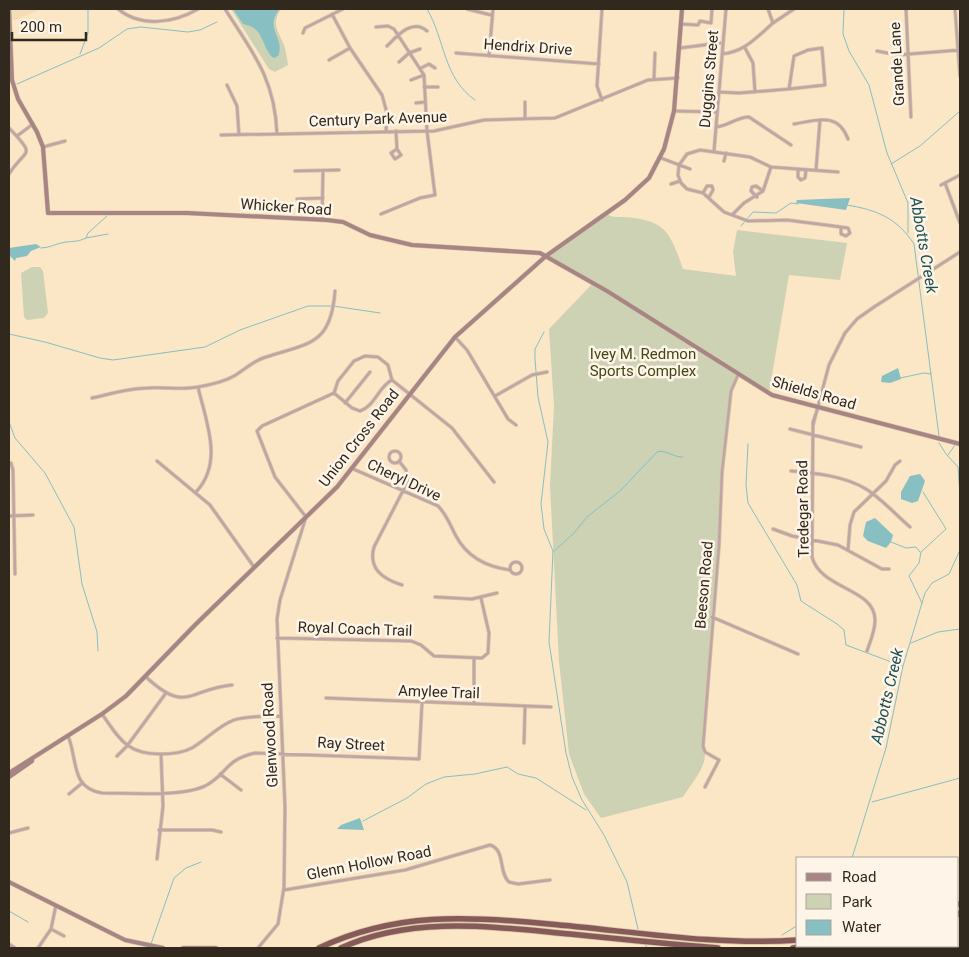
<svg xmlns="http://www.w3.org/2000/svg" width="969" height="957" viewBox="0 0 969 957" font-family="Roboto,sans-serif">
  <rect width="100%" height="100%" fill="#fbe6c5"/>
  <!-- built -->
  <path fill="#f4dcb4" d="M11,9H42L11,21Z"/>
  <!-- green -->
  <path fill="#cdd2b5" d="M231,9H281C271,23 278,31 284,45C286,51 287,59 288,65L275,72L269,69Z
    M606,213C611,218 618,217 624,217C666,220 670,232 683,269L736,276L733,252L737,230L847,243L840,280L789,275L769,393L739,375L731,391L722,472L719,545L703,746C711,763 692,782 683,797L601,818L584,794L569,754L559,661L550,486L554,406L549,329L593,283L546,256Z
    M32,267H40L43,271L48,313L44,318L27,320L24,317L21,273Z"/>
  <!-- water -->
  <path fill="#87bfc2" d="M233,9H280C263,28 286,38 278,56L274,58L271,56C261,43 263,27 243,24Z
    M850,198L846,210L796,203L797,200Z
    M36,244L41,247L31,251L27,256L16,258L15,261L9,255V248Z
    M898,368L901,379L890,383L881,382L882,376Z
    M920,474L925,481L918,501L912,503L901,499V492L910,476Z
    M875,518L893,535L891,542L886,548L868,541L863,536L866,522Z
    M360,818L364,830L337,829L341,825Z"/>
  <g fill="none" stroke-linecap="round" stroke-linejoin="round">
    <!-- stream -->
    <path stroke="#87bfc2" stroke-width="1" d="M427,9C445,39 443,78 475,100
      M844,9L843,34L849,51L869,85L887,153L908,203V233
      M80,54L88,33V9
      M17,84L99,48L127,29L141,27L188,32L200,30L217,22
      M891,164L920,146L960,111
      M847,205C877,210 897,218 914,244L939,436
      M741,226L753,212L776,213L791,203L798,204
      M86,238L108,234
      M41,248C50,248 57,243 66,242C74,241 78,242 86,238L88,233L107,216
      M544,332L535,349V359L538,397L548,442L541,504L544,529L553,551L549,642L566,753L572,777L582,800L604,835L627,882L638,929
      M9,334L45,342L100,358L113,360L205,347L240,330L308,306H333L380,313
      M900,378L924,373L931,374
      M9,422L15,438L45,473L74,527L82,584L97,632L98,651
      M939,443L946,454L958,467L960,495
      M748,444L746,485L748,503L797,585L801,601L837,624L844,630L846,645L902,666
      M948,455L955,445
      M891,542L906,548L916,547L920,552
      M553,552L574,533L587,517L621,490L657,452C666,449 674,458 683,457
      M922,603L909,576L919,563L921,552L946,529L923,492
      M911,643L938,632L960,629
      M872,802L960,778
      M363,821L407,798L426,784L444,777L475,774L507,767L518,774L536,778L586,810
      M852,858L886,748L903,666L925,593L932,583L949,574L960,550
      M9,911L28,922
      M782,935L798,925
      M151,944L174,878L186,868L201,862
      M644,944L648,948
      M909,946L911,948"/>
    <defs>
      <path id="street" d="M118,9C141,28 174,23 198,9
        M225,9C253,53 275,79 277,134
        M467,9L491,15
        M602,9L597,86L602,100
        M768,9L773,23L794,9
        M906,9L911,117
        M955,9L960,76
        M332,14L350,48L382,95L387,113L386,132
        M681,24L698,25L700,21L711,23L712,9
        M376,27L388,26L394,29L424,75L427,131L435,195L420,198L381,214
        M303,33L305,28L343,9
        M387,46C397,36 412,18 427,31
        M680,48L720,43
        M745,48L753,63L755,92
        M822,48L825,85L789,89L794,56L808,50Z
        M877,51L897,55L960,50
        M456,53L599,64
        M722,54C744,52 756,38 773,23
        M489,56L493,9
        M329,60L350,48
        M399,62L409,53L420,49
        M421,68L429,64L435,68
        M654,78L655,53
        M411,80L424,75
        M227,85L237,106L239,135
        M424,87H438
        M719,92L739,93L789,89
        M416,103L425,102
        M674,111L717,112
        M525,119V102
        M794,124C818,120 838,112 848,139
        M716,127C728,126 737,117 749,117L791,145
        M9,128C38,158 25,148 9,174
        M396,131L397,149L401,155L395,159L391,153L397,149
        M221,135L434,131L484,120L555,118L648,80L678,78
        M17,136L33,124
        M43,147L65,141
        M714,151L726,9
        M661,158L690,169
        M724,161L726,153
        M798,169V177L801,180L805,178L806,170
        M816,170L820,120
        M295,171L339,170
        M838,172L771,167L750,157L700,150L687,154L679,165L678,175L681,183L687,189L703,193L724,212L748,221L787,220L841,227L848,228L850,233L846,236L841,234V227
        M945,183L960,223
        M671,184L680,181
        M941,185L960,175
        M703,193L707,186H712L713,190L709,197
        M757,197L751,191L752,187L756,186L763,191
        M297,199L323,198
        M733,214L744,203L763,191L771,167
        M322,220L323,171
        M455,337L467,350L508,419L516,425
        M392,380C379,386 375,406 360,411L352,408L334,393L338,381L354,361L365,356L378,357L388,365L392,380L452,428L494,482
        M495,396L532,375L547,372
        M92,398C110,394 130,388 148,388C165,387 181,390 198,387C209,385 224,382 234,376C244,370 252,362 263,358C307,343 331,347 335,291
        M345,403L370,372
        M818,408L813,422L812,557C821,590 876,588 875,621C875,631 870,642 867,651
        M813,425L829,365L845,333L857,319L874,307L960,252
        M790,429L861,447
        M389 457a6 6 0 1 1 12 0a6 6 0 1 1-12 0Z
        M157,461L210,505L254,567
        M399,461L406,470L408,481L374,547C368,569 383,579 402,585
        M11,463L13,470L15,574
        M351,468L438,506C447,515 450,525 456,536C467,557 488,567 510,570
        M791,471C815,473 845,476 866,489C882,499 896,515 910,527
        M196,492C224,462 206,422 198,387
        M9,516L33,515
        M773,529L792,536L838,545L882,569H889
        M848,550L850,525L854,512L886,481L895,465L900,461
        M510 568a6 6 0 1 1 12 0a6 6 0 1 1-12 0Z
        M435,597L472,599L497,593
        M712,617L798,654
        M277,638L411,641L421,645L434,656L482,658L488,653L489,633L481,598
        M145,676C186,715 189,689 232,685
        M326,698L551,707
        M474,704V658
        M102,714C120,740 128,755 162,754C173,754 182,753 192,748C207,739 218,726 234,720C248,715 266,717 280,716
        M68,736C78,759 70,788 102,793C129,793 182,797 205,786C228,774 224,760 255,753L419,759L422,703
        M524,743L525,707
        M117,756L127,746L166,693
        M220,774L241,790
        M705,787L719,760L705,752L703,746L719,545L722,472L731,391L738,375
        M69,794L81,784
        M159,830H212L221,832
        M9,833L28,828
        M157,859L163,806L161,754
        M284,890L405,870L490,845C506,850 498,872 509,882L518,884L550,880
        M51,929L64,936
        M9,944L15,948
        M38,948L51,929L56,905
        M258,948L278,924L284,887L285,807L277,619L280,600L306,517L275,477L257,431L262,426L334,393"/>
      <path id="secondary" d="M9,9L12,80L18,99L37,132L43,147L48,213H187L327,220L343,222L370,235L412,245L540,253L607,291L772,395L960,444
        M9,773L102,714L126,696L195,625L337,487L455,337L546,256L625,200L649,178L664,149L674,111L682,9
        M9,777L32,761
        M9,882L125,940L163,948
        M183,948H216"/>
      <path id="highway" d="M958,904H960
        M958,914L960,913
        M319,948C395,912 468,916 549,924C631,931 715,946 798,940
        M341,948C412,915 494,927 570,934C619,939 669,944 718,948
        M793,948L809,946"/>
    </defs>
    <!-- street casing -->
    <use href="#street" stroke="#d7c4a7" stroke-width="4"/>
    <!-- secondary casing -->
    <use href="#secondary" stroke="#d7c4a7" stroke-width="5"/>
    <!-- highway casing -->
    <use href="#highway" stroke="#d7c4a7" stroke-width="7"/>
    <!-- street -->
    <use href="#street" stroke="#bda6a5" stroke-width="2.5"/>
    <!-- secondary -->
    <use href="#secondary" stroke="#a68584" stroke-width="4"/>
    <!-- highway -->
    <use href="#highway" stroke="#855a58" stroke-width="5.5"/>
  </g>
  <g text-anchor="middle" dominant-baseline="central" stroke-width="5" stroke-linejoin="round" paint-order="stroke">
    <!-- street labels -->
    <g font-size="15" fill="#31291d" stroke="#fef5e8">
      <text transform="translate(528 47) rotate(4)">Hendrix Drive</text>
      <text transform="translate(897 64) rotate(-93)">Grande Lane</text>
      <text transform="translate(709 79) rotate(-85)">Duggins Street</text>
      <text transform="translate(378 119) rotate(-2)">Century Park Avenue</text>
      <text transform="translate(286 207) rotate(4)">Whicker Road</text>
      <text transform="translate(814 393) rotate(16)">Shields Road</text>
      <text transform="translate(359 438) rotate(-52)">Union Cross Road</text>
      <text transform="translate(404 480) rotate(25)">Cheryl Drive</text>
      <text transform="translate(803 509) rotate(-91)">Tredegar Road</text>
      <text transform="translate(704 585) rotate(-85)">Beeson Road</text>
      <text transform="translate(355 629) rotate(2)">Royal Coach Trail</text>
      <text transform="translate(439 692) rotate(2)">Amylee Trail</text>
      <text transform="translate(270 735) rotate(-93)">Glenwood Road</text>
      <text transform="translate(351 744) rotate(3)">Ray Street</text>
      <text transform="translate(369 863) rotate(-11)">Glenn Hollow Road</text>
    </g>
    <!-- park labels -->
    <g font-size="15" fill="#424715" stroke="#fef5e8">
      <text x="643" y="354">Ivey M. Redmon<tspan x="643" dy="17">Sports Complex</tspan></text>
    </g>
    <!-- water labels -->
    <g font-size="16" font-style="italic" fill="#1f5154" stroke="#fef5e8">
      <text transform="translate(924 245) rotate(80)">Abbotts Creek</text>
      <text transform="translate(887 696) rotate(-77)">Abbotts Creek</text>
    </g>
  </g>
  <!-- border -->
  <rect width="969" height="957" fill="none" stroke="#31291d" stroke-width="20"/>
  <!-- legend -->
  <rect x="796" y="857" width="162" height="90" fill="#fef5e8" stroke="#aca397"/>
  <rect x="806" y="873" width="25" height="8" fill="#a68584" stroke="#aca397"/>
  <text x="842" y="882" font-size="15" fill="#31291d">Road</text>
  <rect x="806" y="894" width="25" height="15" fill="#cdd2b5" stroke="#aca397"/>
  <text x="842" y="907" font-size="15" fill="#31291d">Park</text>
  <rect x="806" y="920" width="25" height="15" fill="#87bfc2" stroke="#aca397"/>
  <text x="842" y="932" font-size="15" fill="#31291d">Water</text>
  <!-- scale -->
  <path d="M12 32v8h74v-8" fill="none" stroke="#31291d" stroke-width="2.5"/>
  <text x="20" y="32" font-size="15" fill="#31291d" stroke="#fef5e8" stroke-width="4" paint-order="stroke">200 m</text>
</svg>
